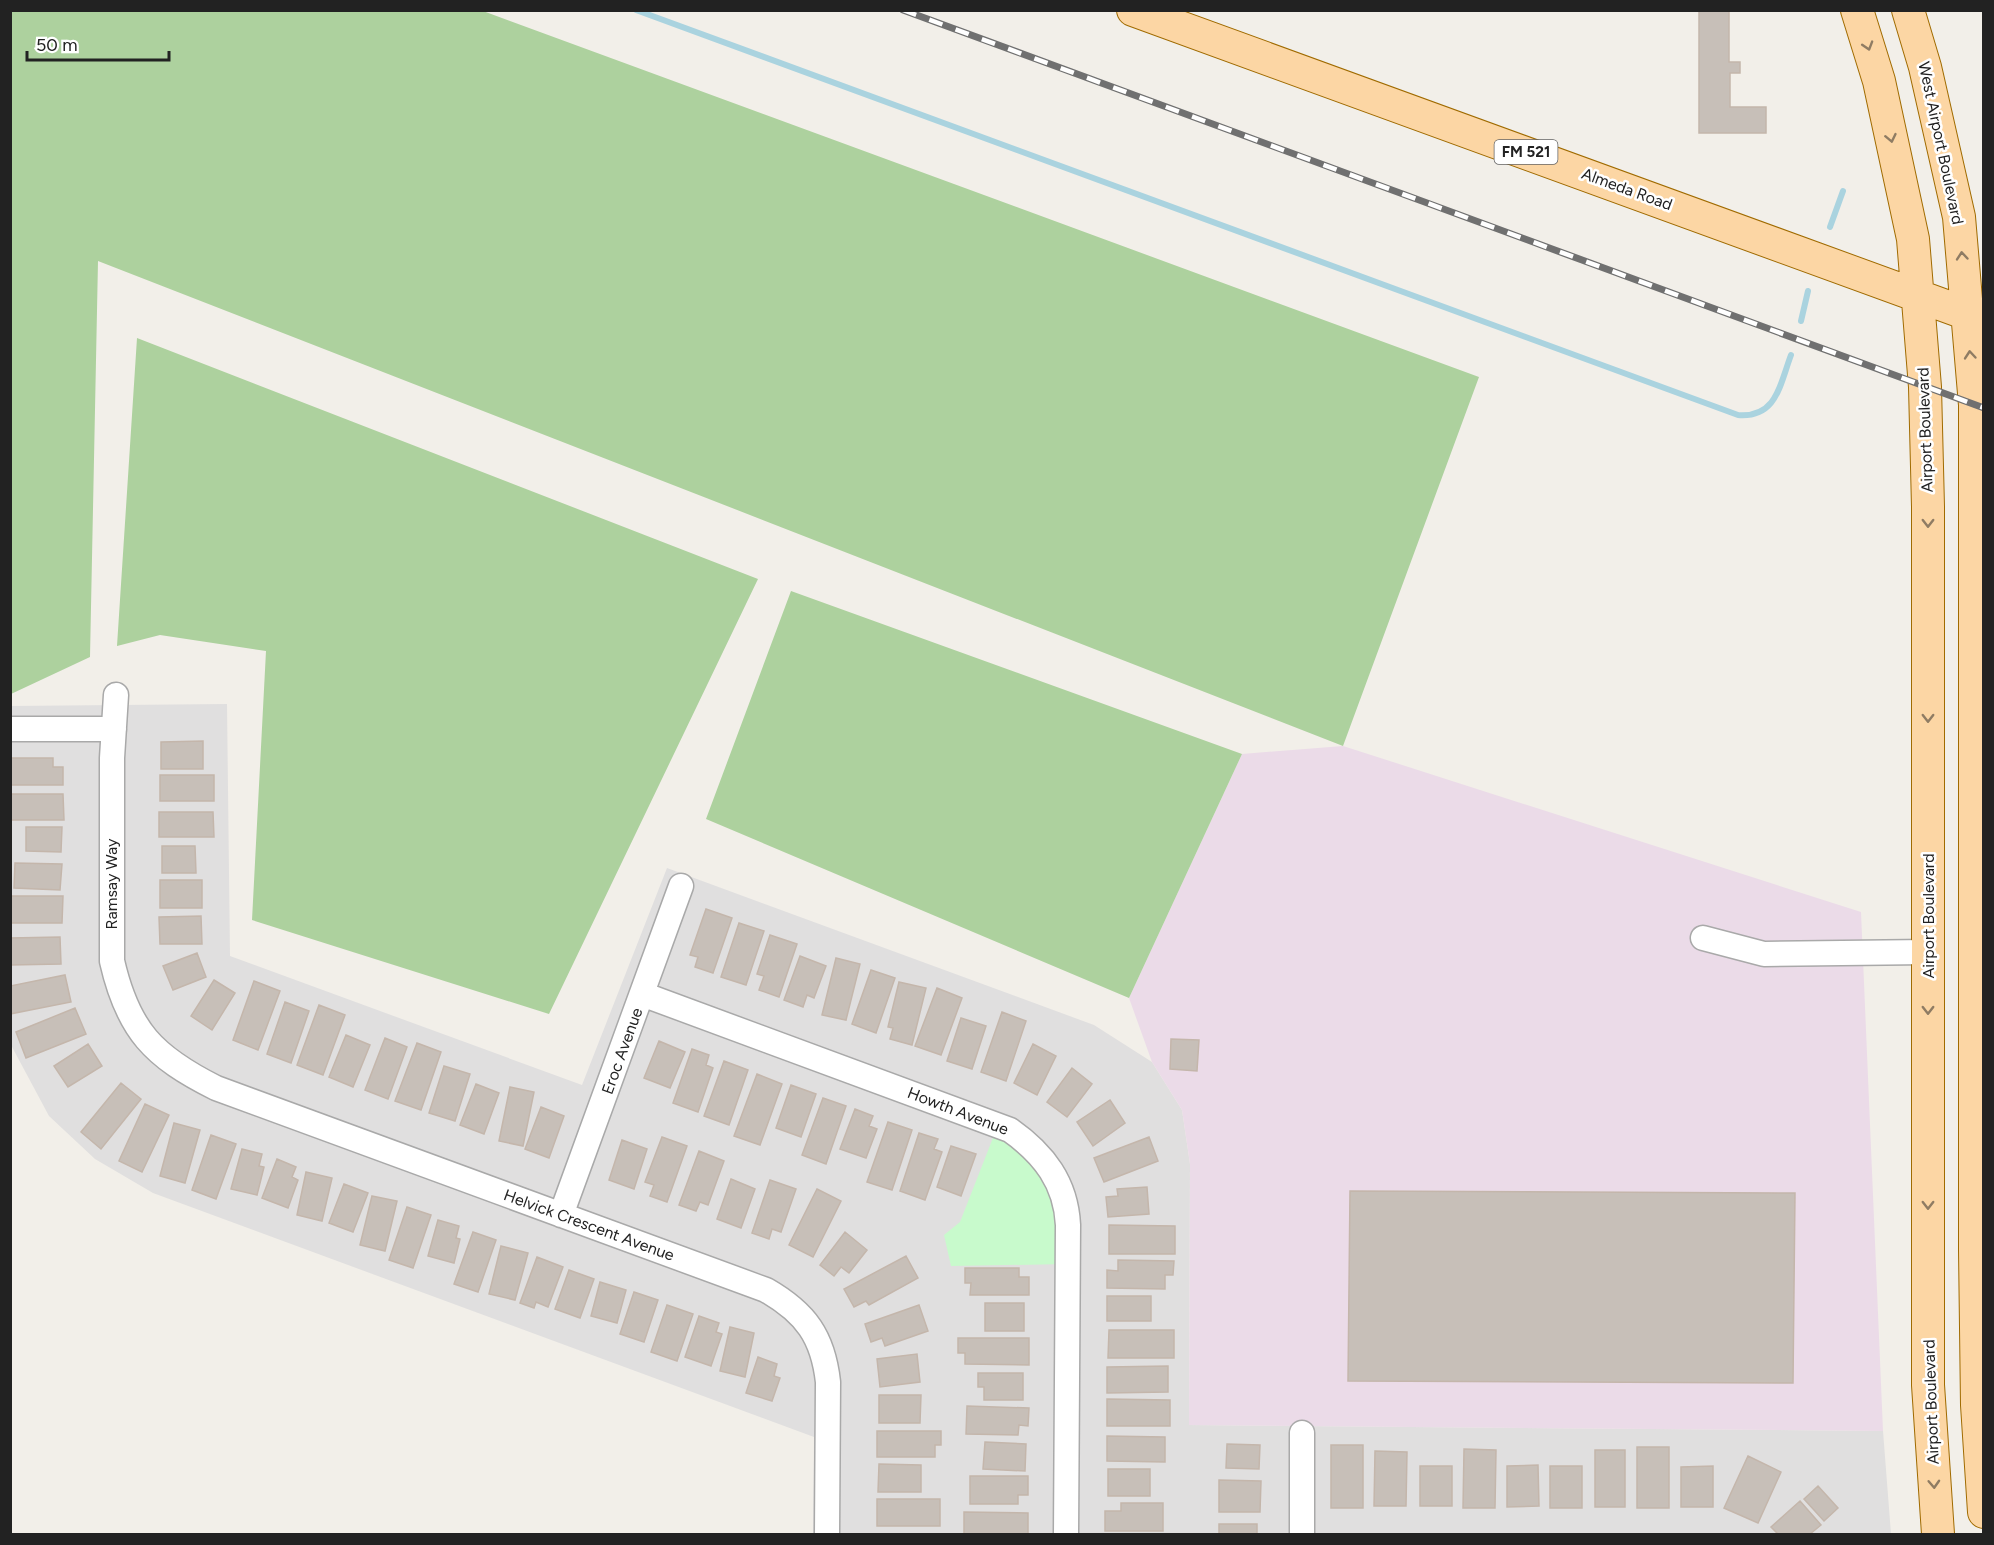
<svg xmlns="http://www.w3.org/2000/svg" width="1994" height="1545" viewBox="0 0 1994 1545" font-family="Figtree,sans-serif">
  <rect width="100%" height="100%" fill="#f2efe9"/>
  <!-- residential -->
  <path fill="#e0dfdf" d="M227,704L230,956L582,1085L667,868L1094,1025L1152,1062L1182,1110L1190,1164L1189,1425L1883,1431L1891,1534H813L814,1437L153,1193L95,1159L49,1116L11,1045L10,706Z"/>
  <!-- industrial -->
  <path fill="#ebdbe8" d="M1343,746L1861,912L1883,1431L1189,1425L1190,1164L1182,1110L1152,1062L1129,998L1242,754Z"/>
  <!-- forest -->
  <path fill="#add19e" d="M10,11H483L1479,377L1343,746L98,261L90,657L11,694Z
    M137,338L758,579L549,1014L252,920L266,651L160,635L117,646Z
    M791,591L1242,754L1129,998L706,819Z"/>
  <!-- park -->
  <path fill="#c8facc" d="M998,1125L1048,1165L1068,1264L951,1266L944,1235L960,1222Z"/>
  <g fill="none" stroke-linecap="round" stroke-linejoin="round">
    <!-- stream -->
    <path stroke="#aad3df" stroke-width="6" d="M636,10L1738,415C1777,418 1780,384 1791,355
      M1830,227L1843,191
      M1801,321L1808,291"/>
  </g>
  <!-- building -->
  <path fill="#c7bfb8" stroke="#c4b6ab" stroke-width="1.5" d="M1699,10H1729V62H1740V73H1730V107H1766V133H1699Z
    M203,741V769H161V742Z
    M10,758H53V767H63V785H10Z
    M160,775H214V801H160Z
    M10,794H63L64,820H10Z
    M159,812H213L214,837H159Z
    M26,827H62L61,852L26,851Z
    M162,846H195L196,873H162Z
    M15,863L62,864L60,890L14,888Z
    M160,880H202V908H160Z
    M10,896H63L62,923H10Z
    M706,909L732,918L713,973L695,967L698,957L690,955Z
    M201,916L202,944H160L159,917Z
    M739,923L764,931L746,985L721,977Z
    M770,935L797,944L779,997L759,990L764,976L757,974Z
    M60,937L61,964L10,965V938Z
    M197,953L206,977L173,990L163,966Z
    M800,956L826,966L814,998L807,995L803,1007L784,1000Z
    M836,958L860,964L846,1020L822,1015Z
    M871,970L895,978L876,1033L852,1024Z
    M65,975L71,1002L10,1014V986Z
    M214,980L235,993L212,1030L191,1016Z
    M254,981L280,991L258,1050L233,1040Z
    M899,982L926,988L912,1045L890,1039L893,1028L888,1027Z
    M937,988L962,998L941,1055L915,1046Z
    M285,1002L309,1011L291,1063L267,1054Z
    M319,1005L345,1015L323,1075L297,1065Z
    M75,1008L86,1034L26,1058L16,1032Z
    M1002,1012L1026,1021L1006,1081L981,1072Z
    M961,1018L986,1026L972,1069L947,1061Z
    M346,1035L370,1045L353,1087L329,1077Z
    M385,1038L407,1047L388,1099L365,1090Z
    M1171,1039L1199,1040L1197,1071L1170,1069Z
    M659,1041L685,1052L670,1088L644,1078Z
    M417,1043L441,1052L421,1110L395,1101Z
    M88,1044L102,1066L68,1087L54,1066Z
    M1033,1044L1056,1056L1037,1095L1014,1083Z
    M692,1049L709,1055L706,1065L713,1068L698,1112L673,1103Z
    M724,1061L748,1070L729,1125L704,1116Z
    M444,1066L470,1074L455,1121L429,1113Z
    M1072,1068L1092,1084L1067,1117L1047,1102Z
    M757,1074L782,1084L760,1145L734,1136Z
    M121,1083L141,1099L101,1149L81,1132Z
    M476,1084L499,1093L484,1134L460,1125Z
    M791,1085L816,1094L801,1137L776,1128Z
    M510,1087L534,1092L523,1146L499,1141Z
    M823,1098L846,1106L826,1164L802,1155Z
    M1110,1100L1125,1123L1093,1146L1077,1122Z
    M145,1104L169,1115L142,1172L119,1161Z
    M541,1107L564,1116L549,1158L525,1149Z
    M855,1109L873,1116L869,1126L877,1129L866,1158L840,1149Z
    M888,1122L912,1130L892,1190L867,1182Z
    M174,1123L200,1130L185,1183L160,1176Z
    M919,1133L938,1139L934,1149L942,1152L925,1200L900,1191Z
    M211,1135L236,1144L216,1199L192,1190Z
    M662,1137L687,1146L667,1202L650,1196L654,1185L645,1182Z
    M1149,1137L1158,1161L1104,1182L1094,1158Z
    M622,1140L647,1149L634,1189L609,1180Z
    M951,1146L976,1154L961,1196L937,1187Z
    M242,1149L262,1154L259,1166L264,1167L257,1195L231,1189Z
    M699,1151L724,1161L708,1205L700,1202L696,1211L679,1205Z
    M277,1159L296,1167L292,1177L298,1180L288,1208L262,1198Z
    M306,1172L332,1178L322,1221L297,1215Z
    M731,1179L755,1189L741,1228L717,1219Z
    M770,1180L796,1189L781,1232L772,1229L769,1239L752,1233Z
    M344,1184L368,1193L353,1232L329,1223Z
    M1147,1187L1149,1214L1108,1217L1106,1197L1118,1196L1117,1189Z
    M817,1189L841,1201L813,1257L789,1245Z
    M1350,1191L1795,1193L1793,1383L1348,1381Z
    M372,1196L397,1201L385,1251L360,1245Z
    M407,1207L431,1215L413,1268L389,1260Z
    M438,1220L459,1226L456,1238L460,1239L454,1263L428,1256Z
    M1109,1225L1175,1226V1254H1109Z
    M473,1232L496,1240L478,1292L454,1284Z
    M845,1232L867,1250L849,1273L841,1267L834,1276L820,1265Z
    M501,1246L528,1253L515,1300L489,1294Z
    M906,1256L918,1278L869,1305L866,1301L854,1307L844,1289Z
    M537,1257L563,1267L548,1307L536,1302L534,1308L520,1303Z
    M1118,1260L1174,1261L1173,1275H1165V1289L1107,1288V1270L1118,1271Z
    M965,1268H1019V1277H1029V1295H970L971,1283H965Z
    M569,1270L594,1279L580,1318L555,1309Z
    M600,1282L626,1290L617,1323L591,1316Z
    M634,1292L658,1300L644,1342L620,1334Z
    M1107,1296H1151V1321H1107Z
    M985,1303H1024V1331H985Z
    M667,1305L693,1314L677,1361L651,1352Z
    M919,1305L928,1331L885,1346L882,1338L871,1342L865,1324Z
    M699,1316L719,1323L716,1332L722,1334L711,1366L685,1357Z
    M730,1327L754,1333L745,1377L720,1371Z
    M1109,1330H1174V1358H1108Z
    M958,1338H1029V1365L965,1364V1353H958Z
    M917,1354L920,1382L880,1387L877,1359Z
    M758,1357L777,1364L774,1376L780,1378L772,1401L746,1393Z
    M1168,1366V1392L1107,1393V1367Z
    M978,1373H1023V1400H984V1387H978Z
    M879,1395H921L920,1423H879Z
    M1107,1399L1170,1400V1426H1107Z
    M967,1406L1029,1408L1028,1426L1019,1425L1018,1435L966,1434Z
    M877,1431H941V1445H935V1457H877Z
    M1107,1436L1165,1437V1462L1107,1461Z
    M985,1442L1026,1444L1025,1471L983,1469Z
    M1227,1444L1260,1445L1259,1469L1226,1468Z
    M1331,1445H1363V1508H1331Z
    M1637,1447H1669V1508H1637Z
    M1464,1449L1496,1450L1495,1508H1463Z
    M1595,1450H1625V1507H1595Z
    M1375,1451L1407,1452L1406,1506H1374Z
    M1748,1456L1781,1472L1758,1523L1724,1508Z
    M879,1464L921,1465V1492H878Z
    M1538,1465L1539,1506L1507,1507V1466Z
    M1420,1466H1452V1506H1420Z
    M1550,1466H1582V1508H1550Z
    M1713,1466V1507H1681V1467Z
    M1108,1469H1150V1496H1108Z
    M970,1476H1028V1495H1018V1504H970Z
    M1219,1480L1261,1481L1260,1512H1219Z
    M1818,1486L1838,1508L1824,1521L1804,1499Z
    M877,1499H940V1526H877Z
    M1800,1501L1821,1525L1810,1534H1778L1771,1527Z
    M1121,1503H1163V1531H1105V1511H1121Z
    M964,1512L1028,1513V1534H964Z
    M1219,1524H1257V1534H1219Z"/>
  <g fill="none" stroke-linecap="round" stroke-linejoin="round">
    <defs>
      <path id="minor" d="M116,695L112,758V961C128,1031 154,1057 216,1088L766,1290C806,1313 823,1337 828,1382L827,1534
        M10,729H114
        M1703,938L1764,954L1928,952
        M642,994L1010,1130C1044,1154 1066,1183 1068,1225L1066,1534
        M561,1215L681,886
        M1302,1534V1433"/>
      <path id="major" d="M1133,10L1984,320
        M1857,10L1879,81L1913,239L1925,387L1928,507V1385L1938,1534
        M1908,10L1925,67L1959,217L1975,405V1250L1977,1405L1984,1512"/>
    </defs>
    <!-- minor casing -->
    <use href="#minor" stroke="#a9a9a9" stroke-width="27"/>
    <!-- major casing -->
    <use href="#major" stroke="#a06b00" stroke-width="34"/>
    <!-- minor -->
    <use href="#minor" stroke="#fff" stroke-width="24"/>
    <!-- major -->
    <use href="#major" stroke="#fcd6a4" stroke-width="32"/>
    <defs>
      <path id="rail" d="M903,10L1984,408"/>
    </defs>
    <!-- rail casing -->
    <use href="#rail" stroke="#707070" stroke-width="7"/>
    <!-- rail -->
    <use href="#rail" stroke="#fff" stroke-width="4.5" stroke-dasharray="14" stroke-linecap="butt"/>
  </g>
  <!-- one-way arrows -->
  <defs><path id="oneway-chevron" d="M-2-3.5L2.5 0L-2 3.5" fill="none" stroke-width="1.6" stroke-linecap="round" stroke-linejoin="round" transform="scale(1.5)"/></defs>
  <g stroke="#8f7c63">
    <use href="#oneway-chevron" transform="translate(1868 46) rotate(73)"/>
    <use href="#oneway-chevron" transform="translate(1891 138) rotate(78)"/>
    <use href="#oneway-chevron" transform="translate(1962 256) rotate(-95)"/>
    <use href="#oneway-chevron" transform="translate(1970 355) rotate(-95)"/>
    <use href="#oneway-chevron" transform="translate(1928 523) rotate(90)"/>
    <use href="#oneway-chevron" transform="translate(1928 718) rotate(90)"/>
    <use href="#oneway-chevron" transform="translate(1928 1010) rotate(90)"/>
    <use href="#oneway-chevron" transform="translate(1928 1205) rotate(90)"/>
    <use href="#oneway-chevron" transform="translate(1934 1484) rotate(87)"/>
  </g>
  <g text-anchor="middle" dominant-baseline="central" stroke-width="5" stroke-linejoin="round" paint-order="stroke">
    <!-- shield labels -->
    <rect fill="#fff" stroke="#646464" stroke-width="1.5" x="1494.5" y="140" width="63" height="24" rx="4.5"/>
    <g font-size="15" font-weight="bold" fill="#222">
      <text x="1526" y="152">FM 521</text>
    </g>
    <!-- street labels -->
    <g font-size="16" fill="#222" stroke="#fff">
      <text transform="translate(1941 143) rotate(78)">West Airport Boulevard</text>
      <text transform="translate(1627 189) rotate(20)">Almeda Road</text>
      <text transform="translate(1925 430) rotate(-92)">Airport Boulevard</text>
      <text transform="translate(111 884) rotate(-90)">Ramsay Way</text>
      <text transform="translate(1928 916) rotate(-90)">Airport Boulevard</text>
      <text transform="translate(622 1051) rotate(-70)">Eroc Avenue</text>
      <text transform="translate(958 1111) rotate(21)">Howth Avenue</text>
      <text transform="translate(589 1225) rotate(20)">Helvick Crescent Avenue</text>
      <text transform="translate(1931 1402) rotate(-92)">Airport Boulevard</text>
    </g>
  </g>
  <!-- border -->
  <rect width="1994" height="1545" fill="none" stroke="#222222" stroke-width="24"/>
  <!-- scale -->
  <path d="M27 51v9h142v-9" fill="none" stroke="#222222" stroke-width="3"/>
  <text x="36" y="51" font-size="18" fill="#222222" stroke="#ffffff" stroke-width="4.5" paint-order="stroke">50 m</text>
</svg>
